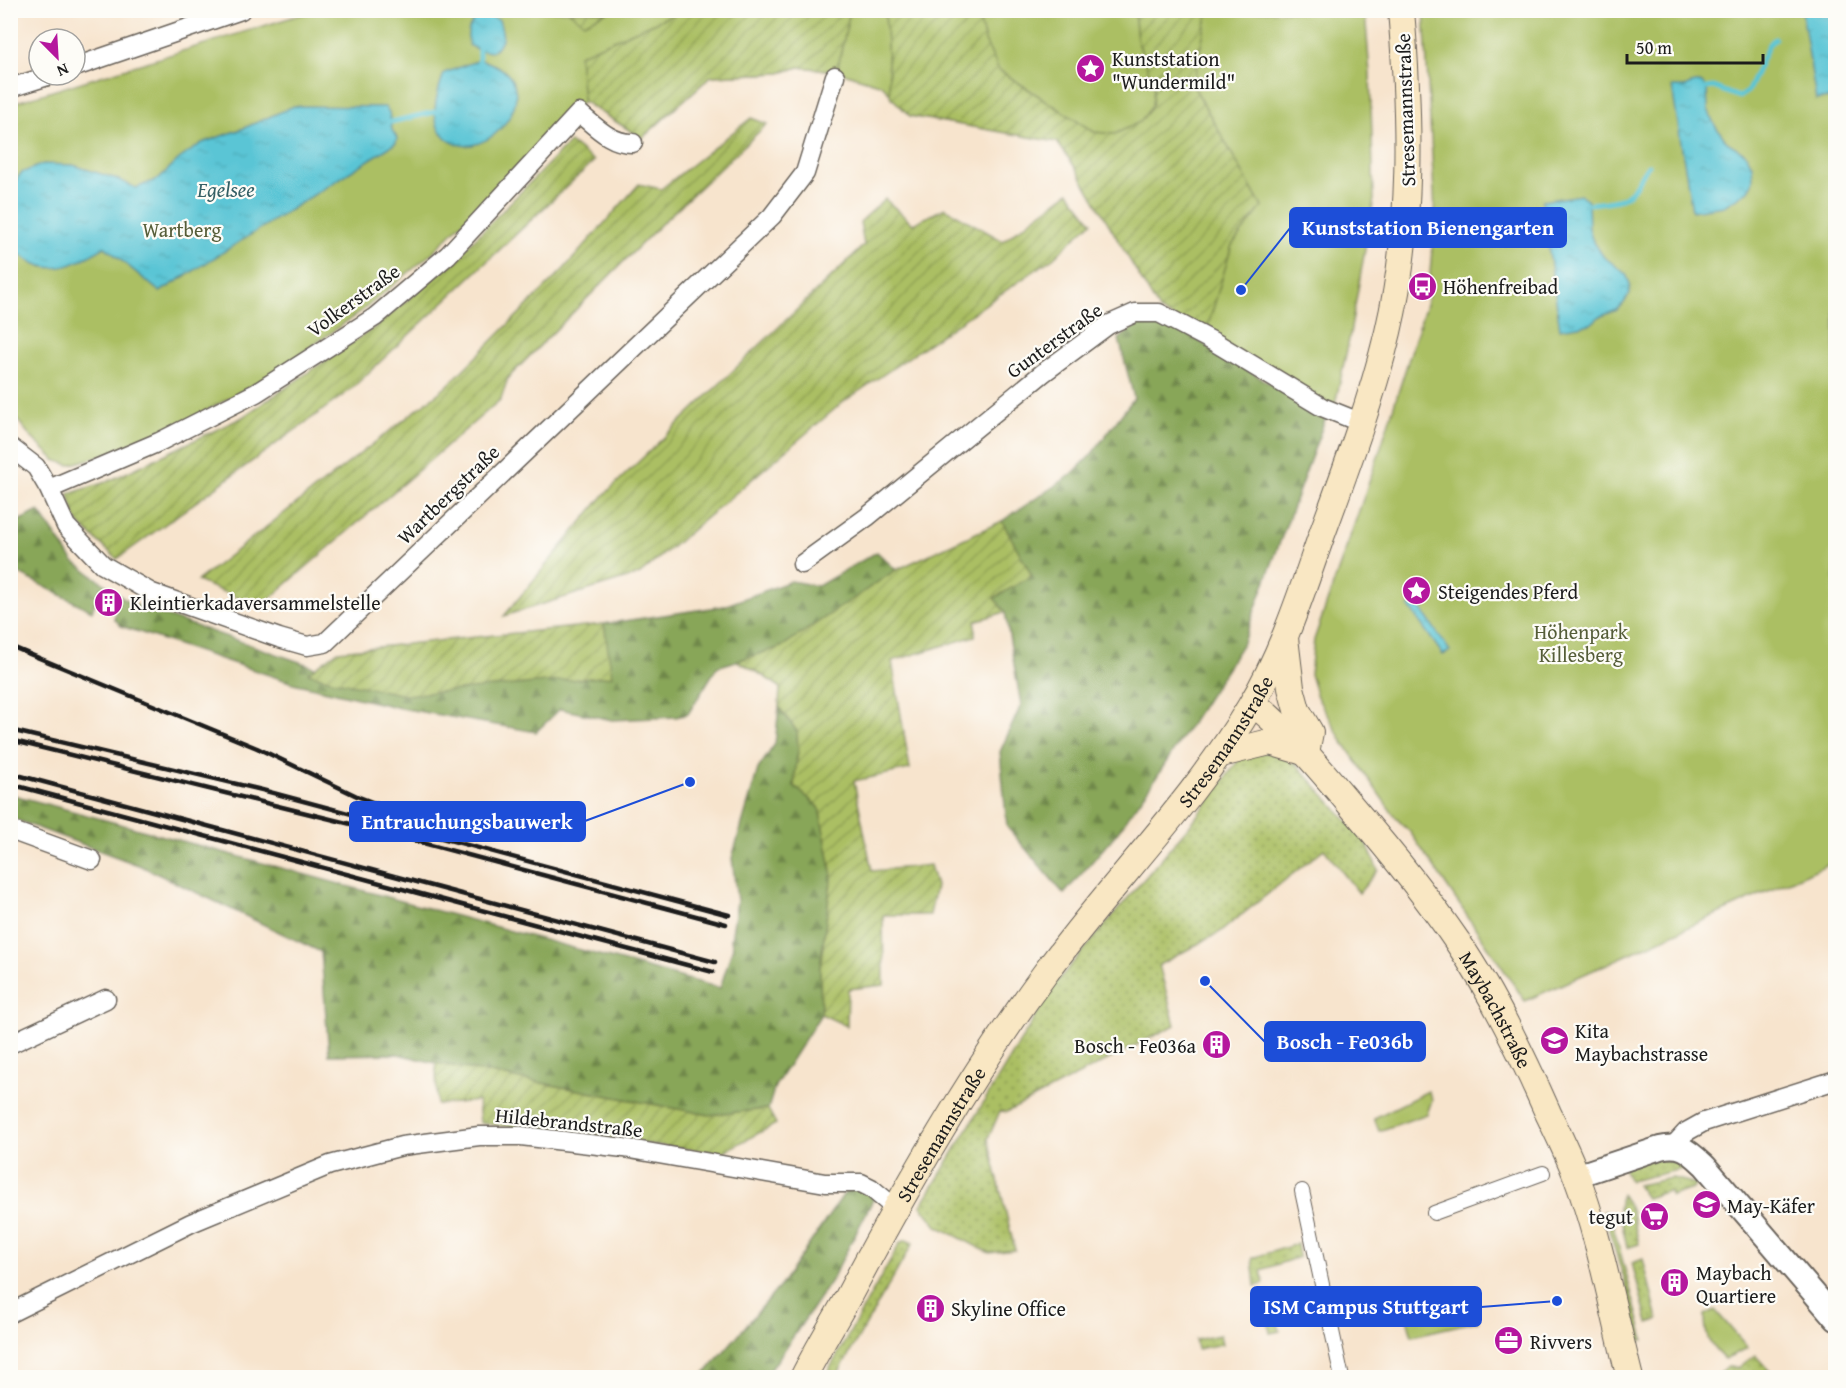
<svg xmlns="http://www.w3.org/2000/svg" width="1846" height="1388" viewBox="0 0 1846 1388" font-family="'Gentium Book Plus',serif">
  <defs>
    <pattern id="grass-dots" width="8" height="8" patternUnits="userSpaceOnUse" patternTransform="scale(1.5)"><rect width="8" height="8" fill="#abbf63"/><path d="M2 2h.1M6 6h.1" fill="none" stroke="#8a9a51" stroke-width="1.8" stroke-linecap="round"/></pattern>
    <pattern id="forest-firs" width="22" height="20" patternUnits="userSpaceOnUse" patternTransform="scale(1.5)"><rect width="22" height="20" fill="#88a659"/><path d="M5 1l3.5 6h-7zM16 11l3.5 6h-7z" fill="#6e8649"/></pattern>
    <pattern id="garden-furrows" width="10" height="10" patternUnits="userSpaceOnUse" patternTransform="scale(1.5)"><rect width="10" height="10" fill="#abbf63"/><path d="M-1 1l2-2M0 10L10 0M9 11l2-2" fill="none" stroke="#8a9a51"/></pattern>
    <pattern id="water-ripples" width="26" height="14" patternUnits="userSpaceOnUse" patternTransform="scale(1.5)"><rect width="26" height="14" fill="#5ac5d5"/><path d="M2 4q2-2 4 0t4 0M15 11q2-2 4 0t4 0" fill="none" stroke="#4ea9b6"/></pattern>
  </defs>
  <rect width="100%" height="100%" fill="#fdfcf7"/>
  <filter id="ink" filterUnits="userSpaceOnUse"><feTurbulence type="fractalNoise" baseFrequency=".0167" numOctaves="2"/><feDisplacementMap in="SourceGraphic" scale="12" xChannelSelector="R" yChannelSelector="G"/><feConvolveMatrix kernelMatrix="1 2 1 2 8 2 1 2 1" color-interpolation-filters="sRGB"/></filter>
  <filter id="wash" filterUnits="userSpaceOnUse"><feTurbulence type="fractalNoise" baseFrequency=".008" numOctaves="4" result="noise"/><feDisplacementMap in="SourceGraphic" scale="24" xChannelSelector="R" yChannelSelector="G"/><feGaussianBlur stdDeviation="1.35" result="paint"/><feColorMatrix in="noise" values="0 0 0 0 0 0 0 0 0 0 0 0 0 0 0 0 0 1.4 0 .05"/><feComposite in="paint" operator="in"/></filter>
  <g filter="url(#wash)">
    <rect width="100%" height="100%" fill="#f7e4cd"/>
    <!-- grass -->
    <path fill="url(#grass-dots)" stroke="#646e40" stroke-width="1.5" d="M1280,750L1299,767L1366,842L1378,870L1359,893L1324,849L1220,932L1159,965L1175,1025L1007,1112L1000,1111L988,1139L1015,1250L989,1253L937,1226L921,1206L1055,984L1194,820L1241,757Z
      M1654,1159L1679,1163L1687,1168L1630,1181L1622,1167Z
      M1672,1178L1697,1184L1692,1189L1671,1196L1668,1191L1646,1198L1637,1185Z
      M1621,1194L1631,1209L1639,1244L1627,1248L1619,1209Z
      M1603,1211L1610,1214L1644,1340L1639,1341L1624,1279Z
      M906,1240L913,1243L836,1377H825L900,1243Z
      M1297,1244L1299,1257L1261,1270L1264,1284L1255,1286L1252,1258Z
      M1643,1259L1658,1320L1648,1323L1632,1263Z
      M1269,1292L1280,1331L1270,1333L1267,1317L1259,1319L1256,1294Z
      M1220,1335L1222,1344L1197,1349L1195,1340Z
      M1755,1355L1775,1377H1715L1728,1367L1738,1368Z"/>
    <!-- forest -->
    <path fill="url(#forest-firs)" stroke="#52613a" stroke-width="1.5" d="M1144,319L1167,322L1326,417L1242,645L1152,784L1116,834L1064,894L1007,827L1000,752L1021,705L1005,612L994,598L1031,575L1002,521L1071,475L1091,455L1134,398L1119,339Z
      M39,511L73,561L132,604L317,668L309,672L611,676L604,624L724,606L791,581L818,586L877,552L896,570L781,647L717,667L688,714L676,717L612,720L560,709L536,732L400,708L293,683L121,626L114,618L120,596L101,587L92,611L10,569V525Z
      M779,707L797,731L798,750L794,786L819,807L832,873L820,969L821,1014L775,1086L768,1109L709,1115L436,1063L398,1054L329,1055L321,952L141,866L11,818L10,794L720,988L733,947L731,940L737,901L732,858L758,769L775,744Z
      M861,1186L874,1198L832,1279L766,1377L701,1378L781,1285L848,1188Z"/>
    <!-- park -->
    <path fill="#abbf63" stroke="#646e40" stroke-width="1.5" d="M312,11H1365L1370,74L1374,199L1348,345L1334,409L1205,336L1057,141L910,116L882,85L837,71L799,67L780,73L711,76L642,138L583,101L431,254L363,310L271,375L193,418L125,449L69,465L55,460L31,437L11,412L10,104Z
      M1424,11H1835V861L1525,1001L1410,832L1395,817L1342,741L1317,697L1310,674L1314,640L1378,456L1428,298L1435,212Z
      M1428,1091L1432,1100L1427,1114L1379,1131L1374,1118Z
      M1475,1303L1478,1321L1412,1336L1404,1308Z
      M1715,1310L1748,1348L1724,1359C1708,1344 1705,1337 1705,1315Z"/>
    <!-- garden -->
    <path fill="url(#garden-furrows)" stroke="#646e40" stroke-width="1.5" d="M891,10L977,11L985,41L999,70L1094,132L1115,134L1140,122L1152,106L1154,86L1137,39L1134,11H1208L1193,85L1262,207L1232,245L1205,336L1159,310L1077,170L1057,142L910,116L890,96L885,11Z
      M568,11H609L584,23Z
      M681,11H850L837,71L799,67L780,73L711,76L642,138L583,101L579,55Z
      M751,118L767,124L660,225L508,378L501,399L260,607L197,581L446,387L563,270L639,184L661,189Z
      M570,142L594,161L349,391L117,559L77,522L68,494L109,481L241,418L375,327L447,267Z
      M1069,192L1092,222L1053,258L842,403L640,574L504,616L604,495L864,245L860,222L885,199L913,224L945,208L1003,241Z
      M1002,521L1032,576L994,598L1005,612L975,621V636L892,661L910,769L854,781L872,871L930,865L936,886L930,915H883L884,985L848,989L847,1026L821,1014L820,969L832,873L819,807L794,786L798,750L797,731L779,707L780,687L754,670L737,661L781,647L896,570Z
      M604,624L612,676L405,695L331,680L308,673L338,651Z
      M436,1063L709,1115L768,1109L776,1124L721,1153L480,1123L478,1101L437,1105Z"/>
    <!-- water -->
    <path fill="url(#water-ripples)" stroke="#3b7078" stroke-width="1.5" d="M1802,11H1831V17L1835,22V97L1816,100Z
      M478,16H489L499,20C504,36 506,42 491,52L478,50L469,45C466,32 469,25 478,16Z
      M481,60C560,81 485,172 446,138C427,121 437,93 444,73C457,69 468,63 481,60Z
      M1694,83H1702L1707,88L1708,109L1714,124L1727,142L1745,153L1752,165L1753,180L1748,191L1724,206L1692,211L1672,87H1684Z
      M294,106L385,107L389,112L392,130L397,138L396,143L160,292L105,247C81,261 56,278 28,260C21,255 15,252 11,245V187L21,173L43,164L73,165L117,179L136,188L158,179L179,159L202,143L244,128Z
      M1581,195L1588,200L1589,228L1592,239L1603,256L1626,274L1630,284V293L1624,303L1617,310L1599,317L1591,324L1560,329L1542,201Z
      M1416,602L1450,651L1443,655L1409,607Z"/>
    <g fill="none" stroke-linecap="round" stroke-linejoin="round">
      <!-- stream -->
      <path stroke="#5ac5d5" stroke-width="5" d="M487,21L489,10
        M478,67C481,59 477,52 480,44
        M1707,88L1713,87L1739,97L1748,91L1769,44L1775,39
        M391,122L439,111
        M1589,204C1606,202 1626,203 1636,185C1640,177 1642,172 1649,165"/>
    </g>
  </g>
  <g filter="url(#ink)">
    <g fill="none" stroke-linecap="round" stroke-linejoin="round">
      <defs>
        <path id="pedestrian" d="M1302,1191L1342,1378
          M1434,1213L1543,1173"/>
        <path id="minor" d="M75,67L241,10
          M10,88L51,75
          M10,447L36,467L49,489L66,526L103,565L152,593L279,638L307,646L325,643L772,216L805,173L835,76
          M49,489L159,442L256,393L375,317L448,255L579,113C595,126 611,144 633,143
          M802,564L867,517L1043,373L1108,325L1135,313H1159L1216,343L1322,407L1362,423
          M10,830L92,860
          M10,1044L106,999
          M1674,1145L1686,1132L1704,1122L1836,1080
          M10,1313L191,1223L330,1165L402,1146L479,1136H521L624,1148L825,1183H861L871,1188L895,1208"/>
        <path id="tertiary" d="M1576,1176L1660,1148C1682,1143 1689,1151 1705,1166L1836,1319"/>
        <g id="secondary">
          <path d="M1285,638L1291,688L1297,710L1310,732L1306,753"/>
          <path id="s1" d="M1253,703C1291,734 1322,771 1353,808C1389,850 1425,894 1457,941C1493,994 1522,1054 1548,1113C1558,1134 1568,1154 1576,1175C1600,1238 1613,1312 1630,1378"/>
          <path d="M1221,754L1270,742L1304,752"/>
          <path id="s2" d="M803,1378C817,1350 833,1324 848,1297C907,1186 969,1077 1044,975C1110,884 1192,804 1250,707C1282,654 1301,594 1321,537C1346,469 1371,402 1388,332C1413,226 1410,118 1401,10"/>
        </g>
      </defs>
      <!-- pedestrian casing -->
      <use href="#pedestrian" stroke="#69625a" stroke-width="16"/>
      <!-- minor casing -->
      <use href="#minor" stroke="#69625a" stroke-width="21"/>
      <!-- tertiary casing -->
      <use href="#tertiary" stroke="#69625a" stroke-width="26"/>
      <!-- secondary casing -->
      <use href="#secondary" stroke="#69625a" stroke-width="28"/>
      <!-- pedestrian -->
      <use href="#pedestrian" stroke="#fff" stroke-width="14"/>
      <!-- minor -->
      <use href="#minor" stroke="#fff" stroke-width="18"/>
      <!-- tertiary -->
      <use href="#tertiary" stroke="#fff" stroke-width="22"/>
      <!-- secondary -->
      <use href="#secondary" stroke="#f9e7c3" stroke-width="26"/>
      <!-- rail -->
      <path stroke="#1c1c1c" stroke-width="4.5" d="M10,646L257,748L359,797L455,833
        M10,730L262,790L729,915
        M10,740L367,828L726,924
        M10,773L715,962
        M10,784L713,972"/>
    </g>
  </g>
  <!-- icons -->
  <defs>
    <symbol id="sight-disc" viewBox="-11 -11 22 22"><circle r="9.5" fill="#b5179e" stroke="#fdfcf7"/><path d="M0-6L1.8-2.2L6-1.7L2.9 1.2L3.7 5.4L0 3.3L-3.7 5.4L-2.9 1.2L-6-1.7L-1.8-2.2Z" fill="#fff"/></symbol>
    <symbol id="bus-disc" viewBox="-11 -11 22 22"><circle r="9.5" fill="#b5179e" stroke="#fdfcf7"/><path d="M-5-6H5V4H4V6H2V4H-2V6H-4V4H-5ZM-3.5-4V0h7V-4ZM-3.5 1.2v1.5H-2V1.2ZM2 1.2v1.5H3.5V1.2Z" fill="#fff"/></symbol>
    <symbol id="building-disc" viewBox="-11 -11 22 22"><circle r="9.5" fill="#b5179e" stroke="#fdfcf7"/><path d="M-4-6H4V6H1V3H-1V6H-4ZM-2.5-4.3h1.7v1.8h-1.7ZM.8-4.3h1.7v1.8H.8ZM-2.5-1h1.7V.8h-1.7ZM.8-1h1.7V.8H.8Z" fill="#fff"/></symbol>
    <symbol id="school-disc" viewBox="-11 -11 22 22"><circle r="9.5" fill="#b5179e" stroke="#fdfcf7"/><path d="M0-5L7-2L0 1L-7-2ZM-4 1L0 2.5L4 1V4Q0 6-4 4Z" fill="#fff"/></symbol>
    <symbol id="supermarket-disc" viewBox="-11 -11 22 22"><circle r="9.5" fill="#b5179e" stroke="#fdfcf7"/><path d="M-6-5.5h2.5l.6 2H6L4.5 2H-2.5L-4.4-4H-6ZM-1.5 3.2a1.3 1.3 0 1 0 .1 0ZM3 3.2a1.3 1.3 0 1 0 .1 0Z" fill="#fff"/></symbol>
    <symbol id="office-disc" viewBox="-11 -11 22 22"><circle r="9.5" fill="#b5179e" stroke="#fdfcf7"/><path d="M-6-3h4V-5.5h4V-3h4V5H-6ZM-1-4.5V-3h2v-1.5ZM-6 0V1H6V0Z" fill="#fff"/></symbol>
  </defs>
  <g fill-rule="evenodd">
    <use href="#sight-disc" x="1074" y="52" width="33" height="33"/>
    <use href="#bus-disc" x="1406" y="270" width="33" height="33"/>
    <use href="#sight-disc" x="1400" y="574" width="33" height="33"/>
    <use href="#building-disc" x="92" y="586" width="33" height="33"/>
    <use href="#school-disc" x="1538" y="1024" width="33" height="33"/>
    <use href="#building-disc" x="1200" y="1028" width="33" height="33"/>
    <use href="#school-disc" x="1690" y="1188" width="33" height="33"/>
    <use href="#supermarket-disc" x="1638" y="1200" width="33" height="33"/>
    <use href="#building-disc" x="1658" y="1266" width="33" height="33"/>
    <use href="#building-disc" x="914" y="1292" width="33" height="33"/>
    <use href="#office-disc" x="1492" y="1324" width="33" height="33"/>
  </g>
  <g text-anchor="middle" dominant-baseline="central" stroke-width="4.5" stroke-linejoin="round" paint-order="stroke">
    <!-- poi labels -->
    <g font-size="20" fill="#1c1c1c" stroke="#fdfcf7" text-anchor="start">
      <text x="1112" y="58">Kunststation<tspan x="1112" dy="23">"Wundermild"</tspan></text>
      <text x="1443" y="286">Höhenfreibad</text>
      <text x="1438" y="591">Steigendes Pferd</text>
      <text x="130" y="602">Kleintierkadaversammelstelle</text>
      <text x="1575" y="1030">Kita<tspan x="1575" dy="23">Maybachstrasse</tspan></text>
      <text x="1196" y="1045" text-anchor="end">Bosch - Fe036a</text>
      <text x="1727" y="1205">May-Käfer</text>
      <text x="1633" y="1216" text-anchor="end">tegut</text>
      <text x="1696" y="1272">Maybach<tspan x="1696" dy="23">Quartiere</tspan></text>
      <text x="951" y="1308">Skyline Office</text>
      <text x="1530" y="1341">Rivvers</text>
    </g>
    <!-- street labels -->
    <g font-size="20" fill="#1c1c1c" stroke="#fdfcf7">
      <text transform="translate(1405 110) rotate(-92)">Stresemannstraße</text>
      <text transform="translate(353 300) rotate(-36)">Volkerstraße</text>
      <text transform="translate(1054 340) rotate(-36)">Gunterstraße</text>
      <text transform="translate(448 494) rotate(-44)">Wartbergstraße</text>
      <text stroke="none"><textPath href="#s2" startOffset="766">Stresemannstraße</textPath></text>
      <text stroke="none"><textPath href="#s1" startOffset="393">Maybachstraße</textPath></text>
      <text transform="translate(569 1122) rotate(6)">Hildebrandstraße</text>
      <text stroke="none"><textPath href="#s2" startOffset="280">Stresemannstraße</textPath></text>
    </g>
    <!-- park labels -->
    <g font-size="20" fill="#555d38" stroke="#fdfcf7">
      <text x="182" y="229">Wartberg</text>
      <text x="1581" y="631">Höhenpark<tspan x="1581" dy="23">Killesberg</tspan></text>
    </g>
    <!-- water labels -->
    <g font-size="21" font-style="italic" fill="#356066" stroke="#fdfcf7">
      <text x="226" y="189">Egelsee</text>
    </g>
  </g>
  <!-- callouts -->
  <path fill="none" stroke="#1d4ed8" stroke-width="2" d="M1241 290L1290 228M690 782L585 821M1205 981L1265 1042M1557 1301L1481 1307"/>
  <g fill="#1d4ed8" stroke="#fdfcf7" stroke-width="2">
    <circle cx="1241" cy="290" r="6"/>
    <circle cx="690" cy="782" r="6"/>
    <circle cx="1205" cy="981" r="6"/>
    <circle cx="1557" cy="1301" r="6"/>
  </g>
  <g fill="#1d4ed8" stroke="#1d4ed8" stroke-width="2">
    <rect x="1290" y="208" width="276" height="39" rx="6"/>
    <rect x="350" y="802" width="235" height="39" rx="6"/>
    <rect x="1265" y="1022" width="160" height="39" rx="6"/>
    <rect x="1251" y="1287" width="230" height="39" rx="6"/>
  </g>
  <g font-size="21" text-anchor="middle" font-weight="bold" fill="#fff">
    <text x="1428" y="235">Kunststation Bienengarten</text>
    <text x="467" y="829">Entrauchungsbauwerk</text>
    <text x="1345" y="1049">Bosch - Fe036b</text>
    <text x="1366" y="1314">ISM Campus Stuttgart</text>
  </g>
  <!-- margin -->
  <rect width="1846" height="1388" fill="none" stroke="#fdfcf7" stroke-width="36"/>
  <!-- north arrow -->
  <g transform="translate(57 57) rotate(156)"><circle r="28" fill="#fdfcf7" stroke="#a3a29f" stroke-width="1.5"/>
  <path d="M0-4.5L10 22L0 15L-10 22Z" fill="#b5179e"/>
  <text y="-9" font-size="16" font-weight="bold" text-anchor="middle" fill="#1c1c1c">N</text>
  </g>
  <!-- scale -->
  <path d="M1627 54v9h136v-9" fill="none" stroke="#1c1c1c" stroke-width="3"/>
  <text x="1636" y="54" font-size="18" fill="#1c1c1c" stroke="#fdfcf7" stroke-width="4.5" paint-order="stroke">50 m</text>
</svg>
